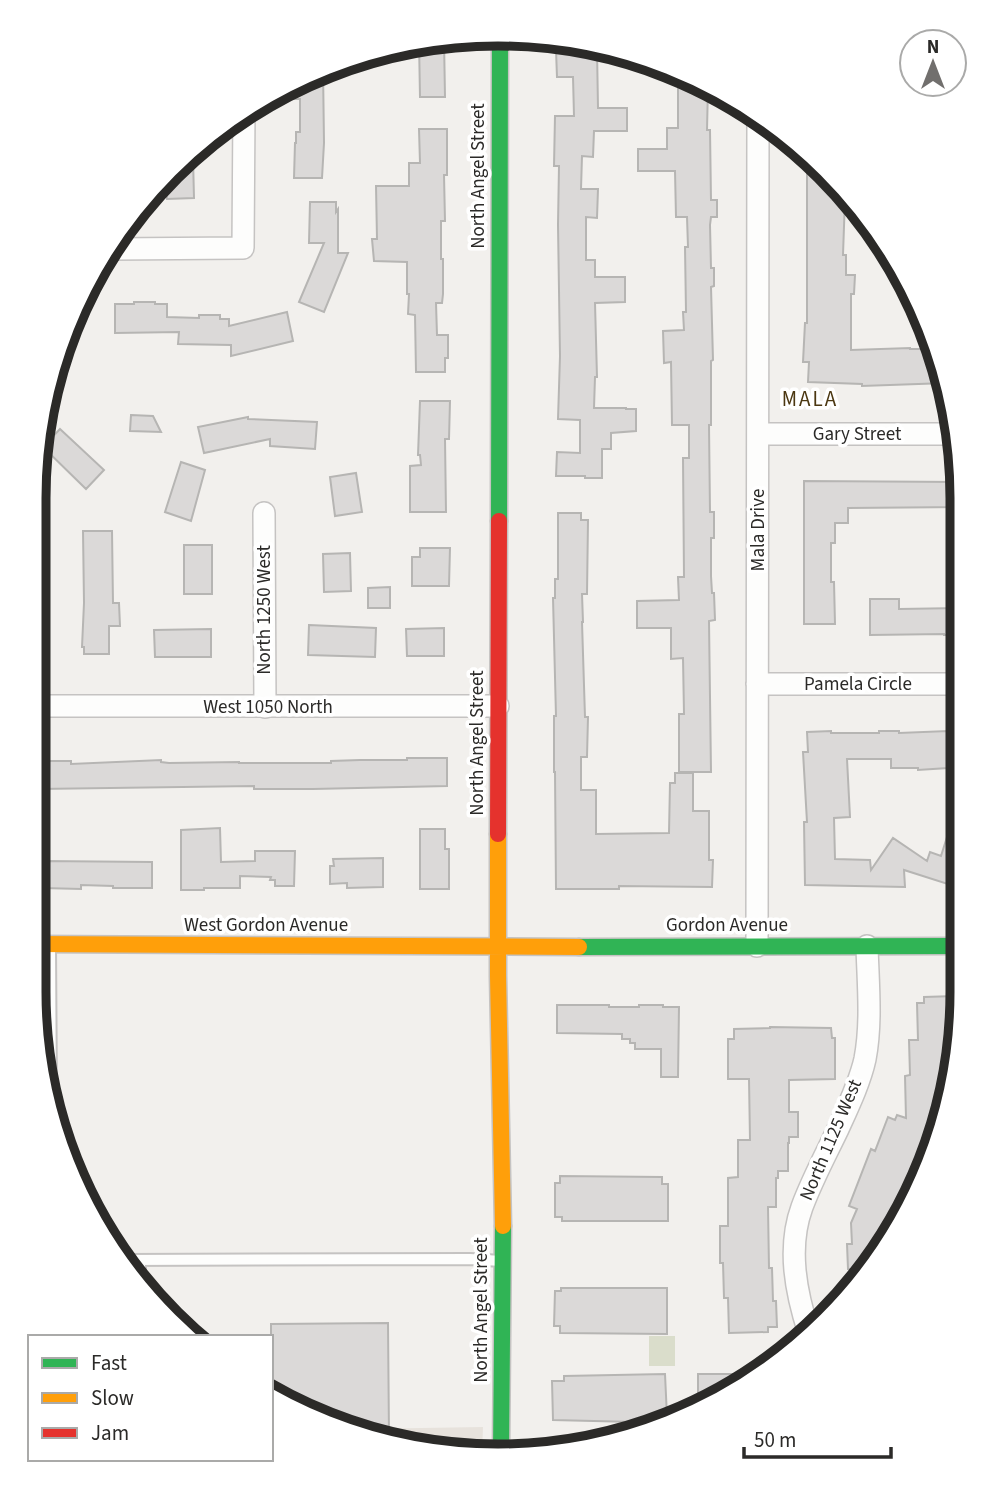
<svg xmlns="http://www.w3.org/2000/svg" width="996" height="1489" viewBox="0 0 996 1489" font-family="'Source Sans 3',sans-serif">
  <rect width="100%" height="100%" fill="#f2f0ed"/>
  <!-- built -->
  <path fill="#e7e2dc" d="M483,1427L482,1454L467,1455L359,1429Z"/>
  <!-- green -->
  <path fill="#daddcb" d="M649,1336H675V1366H649Z"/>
  <!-- building -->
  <path fill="#dbd9d8" stroke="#b6b5b3" stroke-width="2" d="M444,39L445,97H420L419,41Z
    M597,49L598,108H627V131H594L593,157L582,156L581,189H598L597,218L586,217V260H595V277H625V302L595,303L597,377H595L594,408H626V409H636V431L611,433V449H602V478H585V476H556L557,452L580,453V420L558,419L560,356L558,225L559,166H554L555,116H574L573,77H557L556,50Z
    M323,68L324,143L322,178H294L295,143H296V132H300V99H294V83Z
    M678,70L708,86L707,130H710L711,200H717V217H711L710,225L711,268H714V286L711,287L713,360L711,361V425H709L710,512H714V538H711V576L712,593H714L715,620L709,621L711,772H679V714H684L683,658L671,659V628H637V601L679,600L678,577H684L683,458H689V425H672L671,362L664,363L663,331L684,330L683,312H686L685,247H688L687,217H676L675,171H638V149H667V128H678Z
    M419,129H447V175H444L445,221H441V259H443V294L442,303H436L437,335H448V358H445V372H416L415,315L408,314L409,294H407V262L374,261L372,239H377L376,186H409V163H420Z
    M807,153L826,169L835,179V198H845L843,255H846V275H855L854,294H851V350L910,348V349H936L946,383L862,386V384L808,382L809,362H803L805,323H807Z
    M183,158H193L194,198L167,199L166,192H153L169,170Z
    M310,202H336V212L338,209V253H348L324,312L299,302L324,243H309Z
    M134,302H155V304H167V317L199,318V315H220V319H229V326L287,312L293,341L231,356V345L178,344L179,332L115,333V304H134Z
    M420,401H450L449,439H445L446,512H410V466L421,465L420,455H418Z
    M131,415L153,416L161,432L130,431Z
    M248,417V419L317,422L315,449L270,446V439L204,453L198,427Z
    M60,429L104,470L86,489L43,447Z
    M181,462L205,470L191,521L165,512Z
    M356,473L362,512L335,516L330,477Z
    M804,481L961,482L963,507L848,508V523H835V543H831V582H834L835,624H804Z
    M558,513H581V520H588L587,594H582L583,622H582L585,717H588L587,757H581V790H596V834L669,833L670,783H675V773H693V811H709V860H713L712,887L619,886V889H556L555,772H554V716H556L553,598H555V579H558Z
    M83,531H112L113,603H119L120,626H109V654H84V647H82L84,603Z
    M184,545H212V594H184Z
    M420,548H450L449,586H412V557H420Z
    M350,553L351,591L324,592L323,554Z
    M390,587V608H368V588Z
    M870,599H899V609L961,608V635H944V634L870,635Z
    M309,625L376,628L375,657L308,655Z
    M444,628V656H407L406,629Z
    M211,629V657H155L154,630Z
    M831,731V733H879V731H899V733L948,731L949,734H959V760L947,761L948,768L918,770V768H891V759H847L850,817L834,818L835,859L870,860L871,870L893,838L927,861L930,852L941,856L954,815L958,816L957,887L904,870L905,887L805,885L804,822H807L803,752H808L807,732Z
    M407,758H447V786L313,789H254V786L39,789V761H71V764L161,760V762L169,763L239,762V763H331V761L360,760H407Z
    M220,828L221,862L255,861V851H295L294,886H275V880H270L271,877L240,876V888H204V890H181V830Z
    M420,829H445V849H449V889H420Z
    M383,858V887L347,888V883L330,884V866H334L333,859Z
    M42,861L152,862V888H113V886L81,885V889L42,888Z
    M955,996L954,1081L946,1106H943L920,1164L917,1163L904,1198L906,1199L897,1221L853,1283L852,1269H848L847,1244H852L851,1223L857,1209L849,1206L871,1149L875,1151L888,1117L895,1120L897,1115L906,1118L905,1076L910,1075L909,1040H918L917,1003H924V997Z
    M557,1005H609V1007H639V1005H663V1007H679L678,1077H661V1049H635V1043H630V1039H622V1034L557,1033Z
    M770,1027L831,1028L832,1038H835V1079L789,1080V1112H798V1137H789V1143H788V1171H778V1178H776V1207H768L769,1268H772L773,1301H776L777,1327H768V1332L729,1333L728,1298H724L723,1263H720V1226H728V1178L738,1177V1140H750L749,1079H728V1039H734V1029L770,1028Z
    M560,1176L662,1177V1184H668V1221H562V1217H555V1183H560Z
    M561,1288H667V1334L560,1333V1326H554L555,1291H561Z
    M388,1323L389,1436L347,1427L348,1415H311L271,1392V1324Z
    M665,1374L667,1417L657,1421L635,1422L553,1420L552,1381H564V1376Z
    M698,1374H756L730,1394L698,1406Z"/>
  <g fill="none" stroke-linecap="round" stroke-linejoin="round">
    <defs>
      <path id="lane" d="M50,947L51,1096
        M122,1260L470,1259L501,1261
        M140,1260V1279"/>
      <path id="street" d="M112,249L243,248L244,109
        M758,434H956
        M264,513L265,707
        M757,684H960
        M38,706H498
        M757,946L758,113
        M809,1333C796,1293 787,1248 802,1207C812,1180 826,1154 838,1129C848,1107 860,1082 865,1059C872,1022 868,983 867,946"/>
      <path id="fast" d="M499,521L500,34
        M579,947L956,946
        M501,1452L503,1226"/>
      <path id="slow" d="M498,834V976L503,1226
        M34,944L579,947"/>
      <path id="jam" d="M498,834L499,521"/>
    </defs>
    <!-- lane casing -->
    <use href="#lane" stroke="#c5c3c2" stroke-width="14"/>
    <!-- street casing -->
    <use href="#street" stroke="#c5c3c2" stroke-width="24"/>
    <!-- fast casing -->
    <use href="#fast" stroke="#c5c3c2" stroke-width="19"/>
    <!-- slow casing -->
    <use href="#slow" stroke="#c5c3c2" stroke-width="19"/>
    <!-- jam casing -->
    <use href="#jam" stroke="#c5c3c2" stroke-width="19"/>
    <!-- lane -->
    <use href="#lane" stroke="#fdfdfc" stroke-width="10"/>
    <!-- street -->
    <use href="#street" stroke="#fdfdfc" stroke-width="21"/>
    <!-- fast -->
    <use href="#fast" stroke="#30b455" stroke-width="16"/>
    <!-- slow -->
    <use href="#slow" stroke="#ff9f0a" stroke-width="16"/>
    <!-- jam -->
    <use href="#jam" stroke="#e5322d" stroke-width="16"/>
  </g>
  <g text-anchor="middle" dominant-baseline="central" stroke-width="7" stroke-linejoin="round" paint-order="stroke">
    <!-- street labels -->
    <g font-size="19" fill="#2b2a28" stroke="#fff">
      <text transform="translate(478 176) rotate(-90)">North Angel Street</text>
      <text x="857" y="434">Gary Street</text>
      <text transform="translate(758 530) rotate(-90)">Mala Drive</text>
      <text transform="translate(264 610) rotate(-90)">North 1250 West</text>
      <text x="858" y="684">Pamela Circle</text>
      <text x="268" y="707">West 1050 North</text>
      <text transform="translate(477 743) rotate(-90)">North Angel Street</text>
      <text x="266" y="925">West Gordon Avenue</text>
      <text x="727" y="925">Gordon Avenue</text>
      <text transform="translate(831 1140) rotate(-67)">North 1125 West</text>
      <text transform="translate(481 1310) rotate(-90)">North Angel Street</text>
    </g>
    <!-- neighbourhood labels -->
    <g font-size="21" letter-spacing="2" fill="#4b3711" stroke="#fff">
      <text x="810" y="399">MALA</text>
    </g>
  </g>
  <!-- crop -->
  <path d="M0 0H996V1489H0ZM498 46H498A452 452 0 0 1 950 498V992A452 452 0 0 1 498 1444H498A452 452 0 0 1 46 992V498A452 452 0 0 1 498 46Z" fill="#fff" fill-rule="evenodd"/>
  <path fill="none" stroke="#2b2a28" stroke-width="9" d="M498 46H498A452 452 0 0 1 950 498V992A452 452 0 0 1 498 1444H498A452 452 0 0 1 46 992V498A452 452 0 0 1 498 46Z"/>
  <!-- legend -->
  <rect x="28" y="1335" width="245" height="126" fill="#ffffff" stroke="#aaaaa9" stroke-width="2"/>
  <rect x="42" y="1358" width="35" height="10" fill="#30b455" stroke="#aaaaa9" stroke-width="2"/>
  <text x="91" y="1370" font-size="21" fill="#2b2a28">Fast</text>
  <rect x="42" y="1393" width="35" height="10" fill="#ff9f0a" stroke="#aaaaa9" stroke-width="2"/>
  <text x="91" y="1405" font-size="21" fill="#2b2a28">Slow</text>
  <rect x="42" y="1428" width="35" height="10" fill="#e5322d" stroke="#aaaaa9" stroke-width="2"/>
  <text x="91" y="1440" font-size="21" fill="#2b2a28">Jam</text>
  <!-- north arrow -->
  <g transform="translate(933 63)"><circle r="33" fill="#ffffff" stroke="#aaaaa9" stroke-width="2"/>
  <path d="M0-5L12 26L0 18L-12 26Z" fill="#716f6d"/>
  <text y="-10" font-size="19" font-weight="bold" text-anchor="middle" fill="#2b2a28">N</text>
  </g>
  <!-- scale -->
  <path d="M744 1447v10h147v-10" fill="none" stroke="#2b2a28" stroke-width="3.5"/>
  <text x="754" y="1447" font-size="21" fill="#2b2a28" stroke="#ffffff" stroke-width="5" paint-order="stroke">50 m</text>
</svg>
